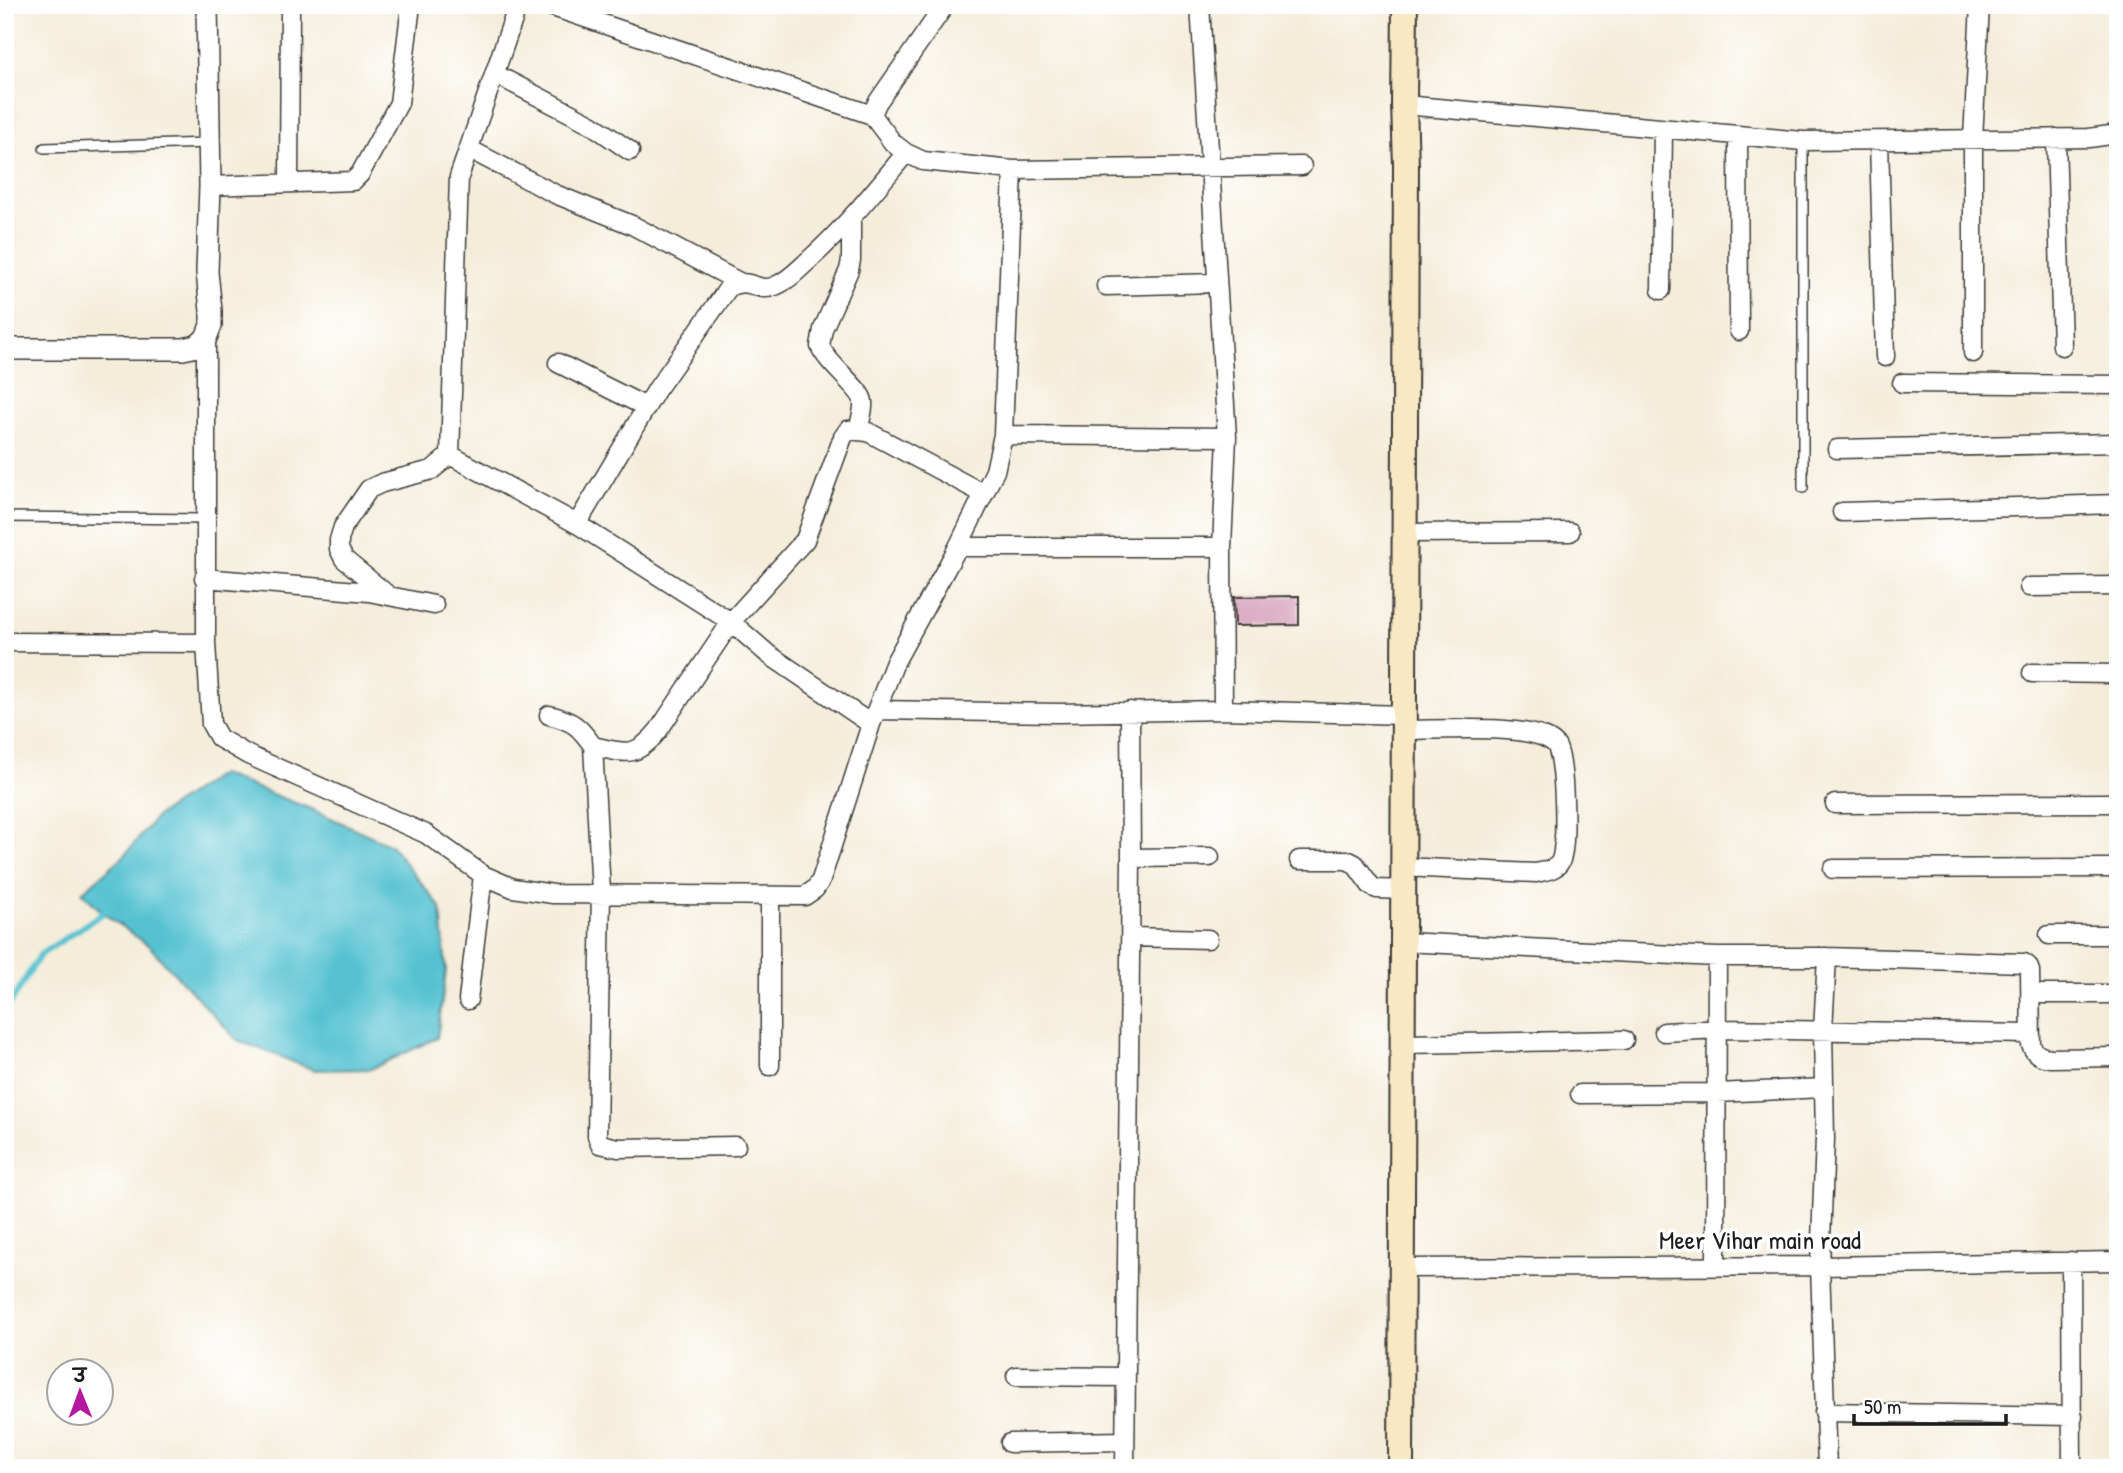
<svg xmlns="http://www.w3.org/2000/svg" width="2123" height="1473" viewBox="0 0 2123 1473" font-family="'Patrick Hand','Playpen Sans Deva',sans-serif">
  <rect width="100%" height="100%" fill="#fff"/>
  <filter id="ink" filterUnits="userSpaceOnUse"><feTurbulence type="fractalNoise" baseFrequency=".0143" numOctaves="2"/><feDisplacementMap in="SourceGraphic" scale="14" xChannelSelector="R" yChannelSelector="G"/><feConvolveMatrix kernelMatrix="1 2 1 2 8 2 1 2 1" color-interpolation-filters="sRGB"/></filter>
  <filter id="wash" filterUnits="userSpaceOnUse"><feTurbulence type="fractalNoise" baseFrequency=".00686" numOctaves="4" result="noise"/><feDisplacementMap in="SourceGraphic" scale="28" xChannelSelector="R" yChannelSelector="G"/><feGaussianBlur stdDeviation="1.57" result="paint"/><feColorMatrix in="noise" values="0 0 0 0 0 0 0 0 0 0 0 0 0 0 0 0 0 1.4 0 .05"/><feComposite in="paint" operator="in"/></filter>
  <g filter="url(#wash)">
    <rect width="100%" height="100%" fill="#f4edda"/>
    <!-- water -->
    <path fill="#56c2d1" stroke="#396f76" stroke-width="2" d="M220,774L311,809L391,845L441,908L446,971L437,1038L371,1069L314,1070L237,1040L149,946L103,913L82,892L124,856L157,816Z"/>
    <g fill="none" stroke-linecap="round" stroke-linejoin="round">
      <!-- stream -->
      <path stroke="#56c2d1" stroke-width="6" d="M5,1012L40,955L103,913"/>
    </g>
    <g id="blocks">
      <!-- building -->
      <path fill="#d9a8c1" d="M1299,596V625L1235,626L1234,597Z"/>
    </g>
  </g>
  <g filter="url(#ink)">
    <use href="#blocks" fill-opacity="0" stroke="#3c3b38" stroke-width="2"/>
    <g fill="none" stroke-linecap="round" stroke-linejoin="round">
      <defs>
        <path id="service" d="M44,148L209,143
          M1803,488V141
          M5,517L204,519"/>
        <path id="minor" d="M547,5L872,115
          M945,5L877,103L872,115L893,143L906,153L923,161L1013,170L1302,166
          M1200,5L1227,437L1222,547L1223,710
          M495,74L591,124L630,151
          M1404,105L1803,141L2089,138L2118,134
          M1738,135L1739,331
          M2056,138L2062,346
          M1879,141L1885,357
          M469,149L555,194L632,225L739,282
          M289,183L290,5
          M210,186L353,181L360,174L399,103L411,5
          M851,219V260L849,270L823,329L820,346C827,364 863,390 863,402C864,411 860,421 858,430
          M1106,286L1217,283
          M1661,290L1663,129
          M206,338V643L211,724L219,738L248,755L426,834L483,875L513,888L553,894L805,896L815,889L821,880L871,724L895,662L958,547L995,471L1003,435L1013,170
          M1973,353V139L1980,5
          M558,363L646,407
          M1902,383L2118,385
          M1003,435L1227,437
          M1837,449L2118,443
          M450,455L577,524L731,622L768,654L871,724
          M1842,512L2118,504
          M577,524L657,389L729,287C751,276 757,294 775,286C788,281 798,270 809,260C845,228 875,190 906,153
          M1404,533L1570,532
          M958,547H1222
          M204,578L369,592L434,605
          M2029,587L2118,586
          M389,596L344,559L339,549V540L343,527L369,489L382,483L432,470L450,455L459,177L518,5
          M5,642L206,643
          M2032,673L2118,674
          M877,710L1059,713L1223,710L1404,715
          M549,715C573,721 579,726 593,746L601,892L597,1136L600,1144L618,1148L736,1146
          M593,746C626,753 635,759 658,731L731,622L805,540L843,437L848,430L868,432L984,494
          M1835,804L2118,803
          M1131,858L1210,857
          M1299,860H1347L1355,864L1371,886L1377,889L1402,890
          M1402,867L1536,873C1544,871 1556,870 1560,862C1568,848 1564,767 1558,750C1557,745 1552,741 1548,739C1519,724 1438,730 1403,730
          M1833,869L2118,868
          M2049,935H2118
          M1131,937L1208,939
          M1403,942L1717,957H1827L2024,963L2028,966L2030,971L2031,1045C2035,1055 2041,1057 2051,1058L2118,1057
          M2031,994H2118
          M468,1000L483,875
          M1664,1032L1718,1029L2030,1034
          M1403,1044L1624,1040
          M770,1066V896
          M1580,1094L1717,1093L1824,1088
          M2071,1261L2072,1468
          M1716,1265L1717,957
          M1403,1268L1820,1266L2118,1261
          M1016,1376L1125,1377
          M1824,1412L2073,1416
          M1010,1443L1125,1441
          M1125,1468L1131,858L1130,711
          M1827,1468L1820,1266L1825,1139L1823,1030L1827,957"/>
        <path id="tertiary" d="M5,349H183L197,346L206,338L211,325V311L207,272L210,186L207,5"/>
        <path id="secondary" d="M1401,1468L1406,166L1404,105L1405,5"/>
      </defs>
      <!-- service casing -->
      <use href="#service" stroke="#3c3b38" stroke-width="12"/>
      <!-- minor casing -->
      <use href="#minor" stroke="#3c3b38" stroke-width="21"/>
      <!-- tertiary casing -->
      <use href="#tertiary" stroke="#3c3b38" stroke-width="24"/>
      <!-- secondary casing -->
      <use href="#secondary" stroke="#3c3b38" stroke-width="28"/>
      <!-- service -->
      <use href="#service" stroke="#fff" stroke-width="9"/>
      <!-- minor -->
      <use href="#minor" stroke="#fff" stroke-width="18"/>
      <!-- tertiary -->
      <use href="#tertiary" stroke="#fff" stroke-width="21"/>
      <!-- secondary -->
      <use href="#secondary" stroke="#f8e8c3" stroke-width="24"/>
    </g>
  </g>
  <g text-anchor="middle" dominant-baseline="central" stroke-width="7" stroke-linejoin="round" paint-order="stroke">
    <!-- street labels -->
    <g font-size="26" fill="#1c1c1c" stroke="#fff">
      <text x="1760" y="1239">Meer Vihar main road</text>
    </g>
  </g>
  <!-- margin -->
  <rect width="2123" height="1473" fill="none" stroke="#fff" stroke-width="28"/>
  <!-- north arrow -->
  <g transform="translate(80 1392) rotate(359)"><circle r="33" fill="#ffffff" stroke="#a4a4a4" stroke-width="2"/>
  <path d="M0-5L12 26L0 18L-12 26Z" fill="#b5179e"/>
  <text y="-10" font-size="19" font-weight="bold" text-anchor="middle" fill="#1c1c1c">उ</text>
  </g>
  <!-- scale -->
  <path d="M1854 1414v10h152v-10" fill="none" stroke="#1c1c1c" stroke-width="3.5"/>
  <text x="1864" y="1414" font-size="21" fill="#1c1c1c" stroke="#ffffff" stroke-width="5" paint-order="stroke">50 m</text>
</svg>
